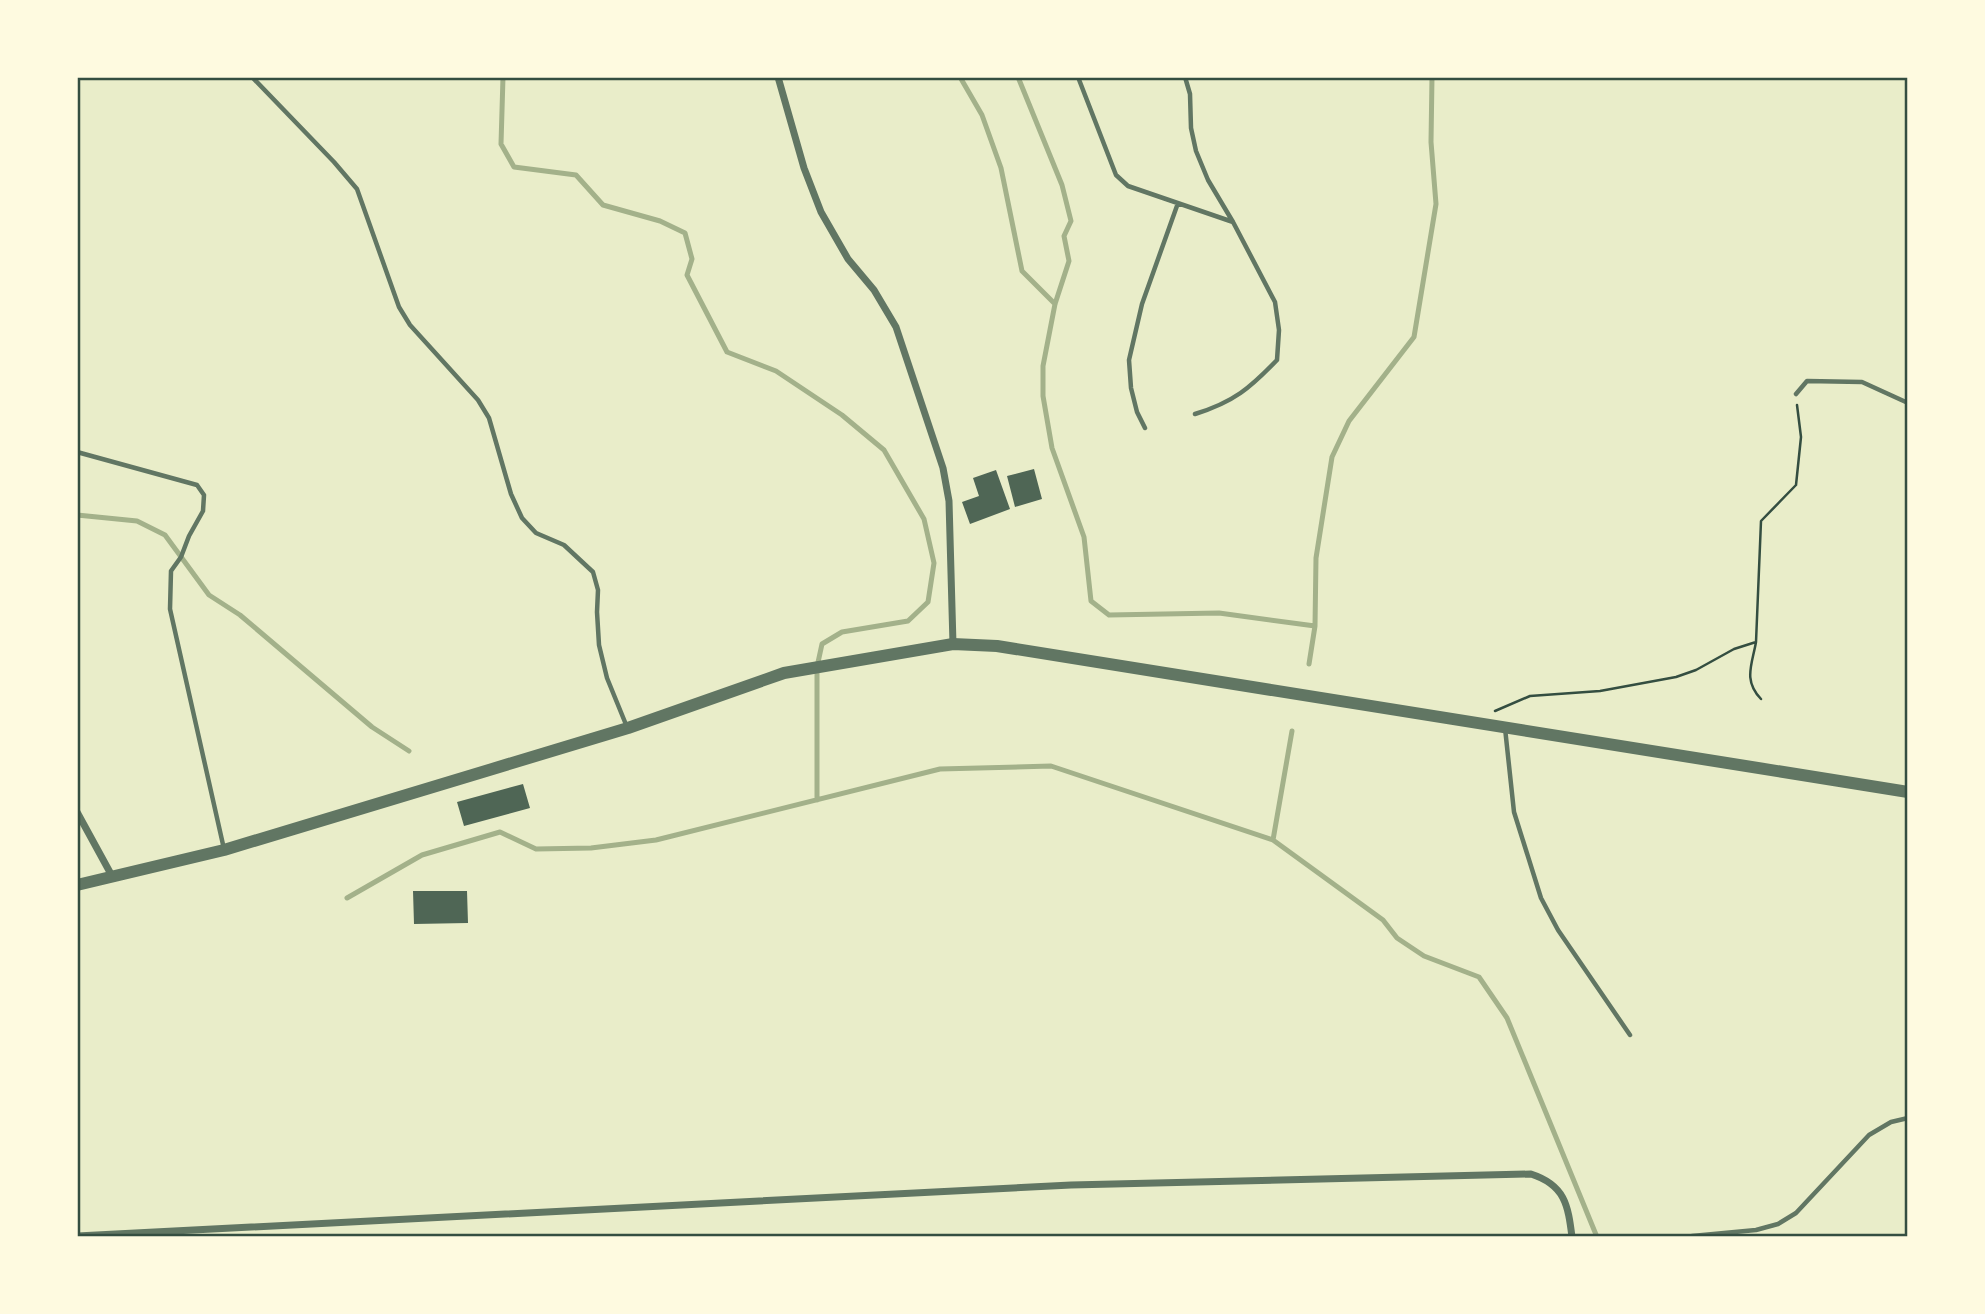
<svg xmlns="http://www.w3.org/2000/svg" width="1985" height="1314" viewBox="0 0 1985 1314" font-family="'Asap Condensed',sans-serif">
  <rect width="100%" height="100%" fill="#e9edc9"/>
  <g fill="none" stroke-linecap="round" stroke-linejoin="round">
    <!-- stream -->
    <path stroke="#a3b18a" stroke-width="5" d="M503,77L501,144L514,167L576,175L603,205L660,221L685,233L692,259L687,275L727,352L776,371L842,415L884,450L924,519L934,563L928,602L908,621L842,632L822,644L817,667V800
      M960,77L982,115L1001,168L1022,271L1055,304
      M1018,77L1062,185L1071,221L1064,236L1069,261L1055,304L1043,366V396L1052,448L1084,537L1091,601L1109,615L1219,613L1315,626
      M77,515L137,521L165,535L209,595L240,615L372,727L409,751
      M1309,664L1315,626L1316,558L1332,457L1349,421L1414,337L1436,204L1431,142L1432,77
      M1273,840L1292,731
      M347,898L422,855L500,832L536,849L591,848L656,840L940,769L1051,766L1273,840L1383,920L1397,938L1424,956L1479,977L1507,1018L1597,1237"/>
  </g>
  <!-- building -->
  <path fill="#4f6655" d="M1034,469L1042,499L1015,507L1007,476Z
    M996,470L1010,509L970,524L962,502L979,496L973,478Z
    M523,784L530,808L464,826L457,802Z
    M413,891H467L468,923L414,924Z"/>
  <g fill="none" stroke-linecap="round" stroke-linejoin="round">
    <!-- path -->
    <path stroke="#344e41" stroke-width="2.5" d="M1756,642L1761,521L1796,485L1801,437L1797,405
      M1495,711L1530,696L1600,691L1676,677L1696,670L1734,649L1756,642C1752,665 1743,680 1761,699"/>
    <!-- service -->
    <path stroke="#617663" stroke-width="4.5" d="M252,77L334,162L357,189L399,307L410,325L478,400L489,418L511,494L522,518L536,533L564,545L593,572L598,590L597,612L599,645L607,678L627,727
      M1078,77L1116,175L1128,186L1233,222
      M1185,77L1190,94L1191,128L1196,151L1208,180L1233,222L1275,302L1279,330L1277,360C1250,388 1234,402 1195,414
      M1796,394L1807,381L1862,382L1908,403
      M1145,428L1137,412L1131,388L1129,360L1142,304L1178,203
      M77,452L197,485L204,495L203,511L189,536L181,557L171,571L170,609L224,849
      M1505,728L1514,812L1541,898L1558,930L1630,1035
      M1692,1236L1756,1230L1778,1224L1796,1213L1869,1135L1891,1122L1908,1118"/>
    <!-- minor -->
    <path stroke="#617663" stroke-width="7" d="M778,77L804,168L821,212L848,259L874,290L896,327L943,468L949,501L953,644
      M77,812L112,876
      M77,1236L1071,1185L1531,1174C1565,1185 1568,1205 1572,1237"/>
    <!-- tertiary -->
    <path stroke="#617663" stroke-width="12" d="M77,885L224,850L628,728L784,673L953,644L997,646L1908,792"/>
  </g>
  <!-- border -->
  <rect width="1985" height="1314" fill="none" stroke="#fefae0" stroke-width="158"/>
  <rect x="79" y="79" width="1827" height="1156" fill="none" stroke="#344e41" stroke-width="2.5"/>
</svg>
